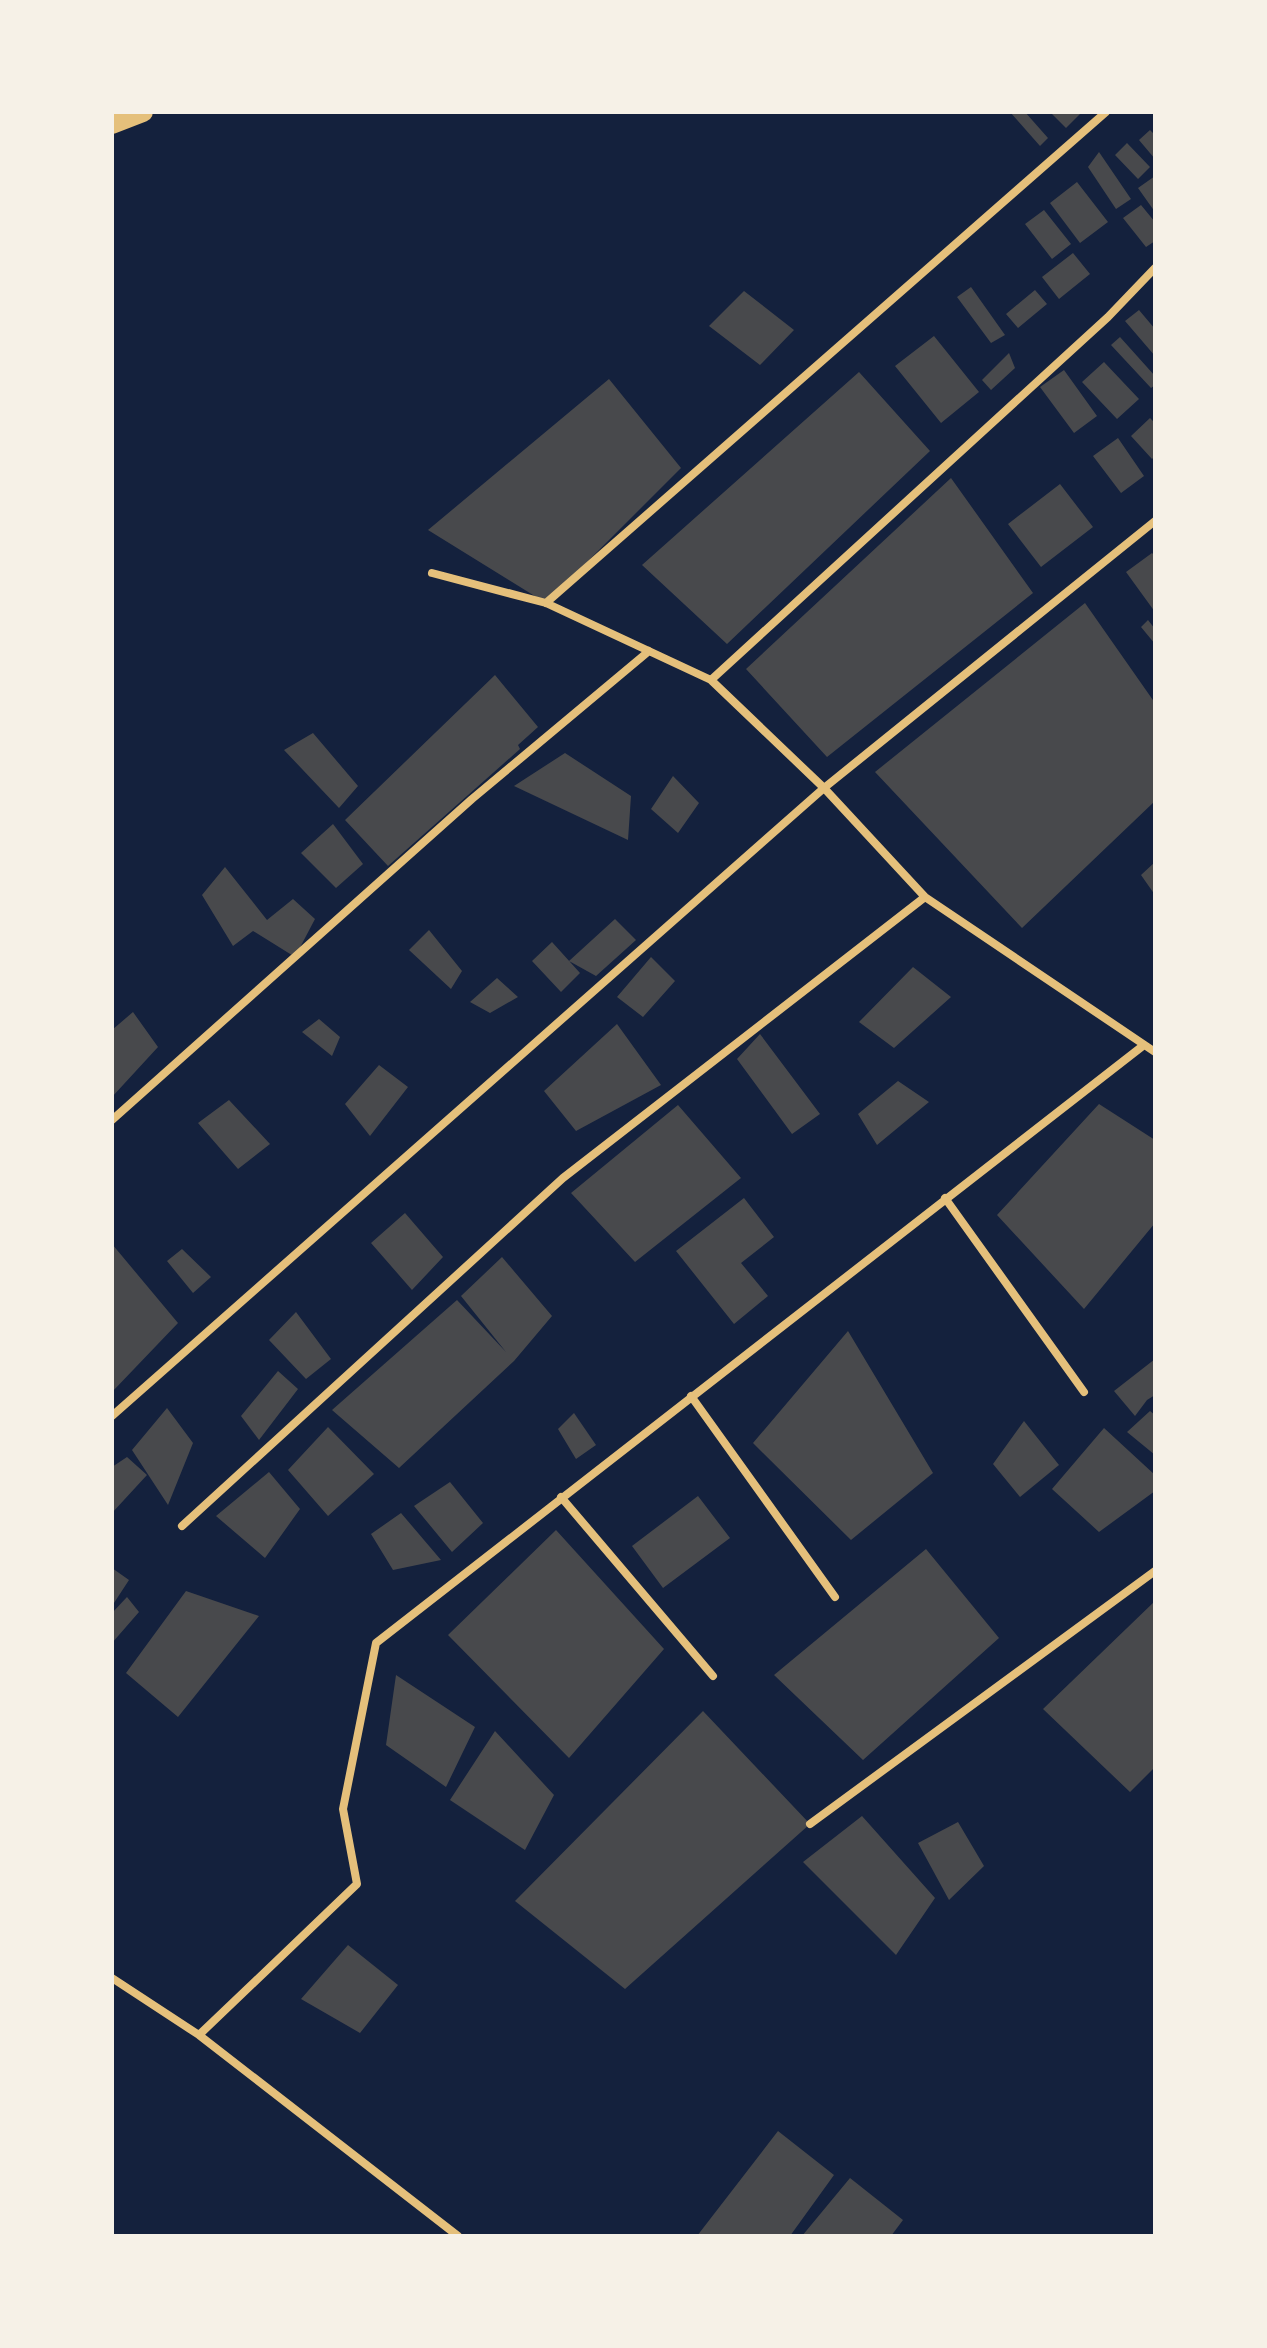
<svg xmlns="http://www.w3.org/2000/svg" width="1267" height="2348" viewBox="0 0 1267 2348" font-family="'IBM Plex Serif',serif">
  <rect width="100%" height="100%" fill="#14213d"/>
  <!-- building -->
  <path fill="#48494c" d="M1010,112H1025L1048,138L1040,146Z
    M1050,112H1082L1066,128Z
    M1150,130L1155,135V159L1139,140Z
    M1127,143L1150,167L1138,179L1115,155Z
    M1099,152L1131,199L1116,209L1088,167Z
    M1155,176V212L1138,188Z
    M1077,182L1108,222L1080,243L1050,203Z
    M1141,205L1155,222V241L1146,247L1123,218Z
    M1044,210L1071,244L1052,259L1025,224Z
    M1073,253L1090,274L1059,299L1042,277Z
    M971,287L1005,335L991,343L957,297Z
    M1035,290L1047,304L1018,328L1006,314Z
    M744,291L794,330L760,365L709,326Z
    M1139,310L1155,329V356L1125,321Z
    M934,336L979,392L941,423L895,366Z
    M1120,337L1155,376V385L1151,388L1111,345Z
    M1009,353L1015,368L991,390L982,380Z
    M1104,362L1139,399L1117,419L1082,382Z
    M1064,370L1097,416L1074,433L1040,387Z
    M859,372L930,451L727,644L642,565Z
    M609,379L681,468L546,603L428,530Z
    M1150,418L1155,423V456L1152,459L1131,436Z
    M1118,438L1144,476L1121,493L1093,456Z
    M951,478L1033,593L827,757L746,669Z
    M1060,484L1093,527L1041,567L1008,524Z
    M1152,553L1155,556V612L1126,572Z
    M1085,603L1155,703V801L1022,928L875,772Z
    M1148,620L1155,629V644L1141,627Z
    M495,675L538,727L518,745L520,749L388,866L345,820Z
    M313,733L358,786L339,808L284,750Z
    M565,753L631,796L628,840L514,786Z
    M673,776L699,803L678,833L651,809Z
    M333,824L363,864L336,888L301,853Z
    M1155,862V895L1141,875Z
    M225,867L267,920L293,899L315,919L295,957L253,931L233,946L202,895Z
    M615,919L636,940L596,976L569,961Z
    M429,930L462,971L451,989L409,950Z
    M552,942L580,973L561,992L532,961Z
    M651,957L675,981L643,1017L617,997Z
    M913,967L951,997L894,1048L859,1022Z
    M497,978L518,997L490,1013L470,1002Z
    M133,1012L158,1047L112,1097V1030Z
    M319,1019L340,1037L332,1056L302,1032Z
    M617,1024L661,1085L576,1131L544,1091Z
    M760,1034L820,1114L792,1134L737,1059Z
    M379,1065L408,1087L370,1136L345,1104Z
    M898,1081L929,1102L877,1145L858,1114Z
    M229,1100L270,1144L238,1169L198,1123Z
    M1099,1104L1155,1140V1223L1084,1309L997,1215Z
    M678,1105L741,1178L635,1262L571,1193Z
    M744,1198L774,1237L741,1263L768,1296L734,1324L676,1251Z
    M405,1213L443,1257L412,1290L371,1243Z
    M112,1244L178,1323L112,1392Z
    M182,1249L211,1277L193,1293L167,1261Z
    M502,1257L552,1316L514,1361L399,1468L332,1410L457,1300L506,1352L461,1296Z
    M296,1312L331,1359L306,1379L269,1340Z
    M848,1331L933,1473L851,1540L753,1443Z
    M1155,1359V1395L1147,1400L1135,1416L1114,1391Z
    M278,1371L298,1389L259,1440L241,1416Z
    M167,1408L193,1443L168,1505L132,1450Z
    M1150,1411L1155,1415V1455L1127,1432Z
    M574,1413L596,1445L576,1459L558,1429Z
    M1024,1421L1059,1465L1020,1497L993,1464Z
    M328,1427L374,1474L328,1516L288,1470Z
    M1104,1428L1155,1475V1491L1099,1532L1052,1489Z
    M127,1457L147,1475L112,1513V1467Z
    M269,1472L300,1509L265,1558L216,1516Z
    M450,1482L483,1523L452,1552L414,1506Z
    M698,1496L730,1538L663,1588L632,1546Z
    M401,1513L441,1560L393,1570L371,1534Z
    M556,1530L664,1649L569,1758L448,1635Z
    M926,1549L999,1638L863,1760L774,1675Z
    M112,1568L129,1580L112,1606Z
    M186,1591L259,1616L178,1717L126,1673Z
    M127,1597L139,1612L112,1643V1613Z
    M1155,1601V1767L1130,1792L1043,1709Z
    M396,1675L475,1727L446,1787L386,1745Z
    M703,1711L810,1824L625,1989L515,1901Z
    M495,1731L554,1795L525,1850L450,1800Z
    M862,1816L935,1898L896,1955L803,1862Z
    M958,1822L984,1866L949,1900L918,1843Z
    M348,1945L398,1985L360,2033L301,1999Z
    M778,2131L834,2175L790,2236H697Z
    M850,2178L903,2220L891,2236H802Z"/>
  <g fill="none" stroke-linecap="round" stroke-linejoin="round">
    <!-- minor -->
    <path stroke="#e5c07b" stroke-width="8" d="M432,573L546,603L711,680L824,788L925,897L1155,1052
      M546,603L1106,112
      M711,680L1108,317L1155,268
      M112,1120L472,799L649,651
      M945,1198L1084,1392
      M691,1396L835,1597
      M112,1416L824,788L1155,521
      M561,1497L713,1676
      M182,1526L563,1178L925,897
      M810,1824L1155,1571
      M112,1978L199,2035L458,2236
      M199,2035L357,1884L343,1809L376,1643L1144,1045"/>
    <!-- primary -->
    <path stroke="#e5c07b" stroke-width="20" d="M112,124L143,112"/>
  </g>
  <!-- border -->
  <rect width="1267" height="2348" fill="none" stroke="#f6f1e7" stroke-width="228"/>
</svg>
